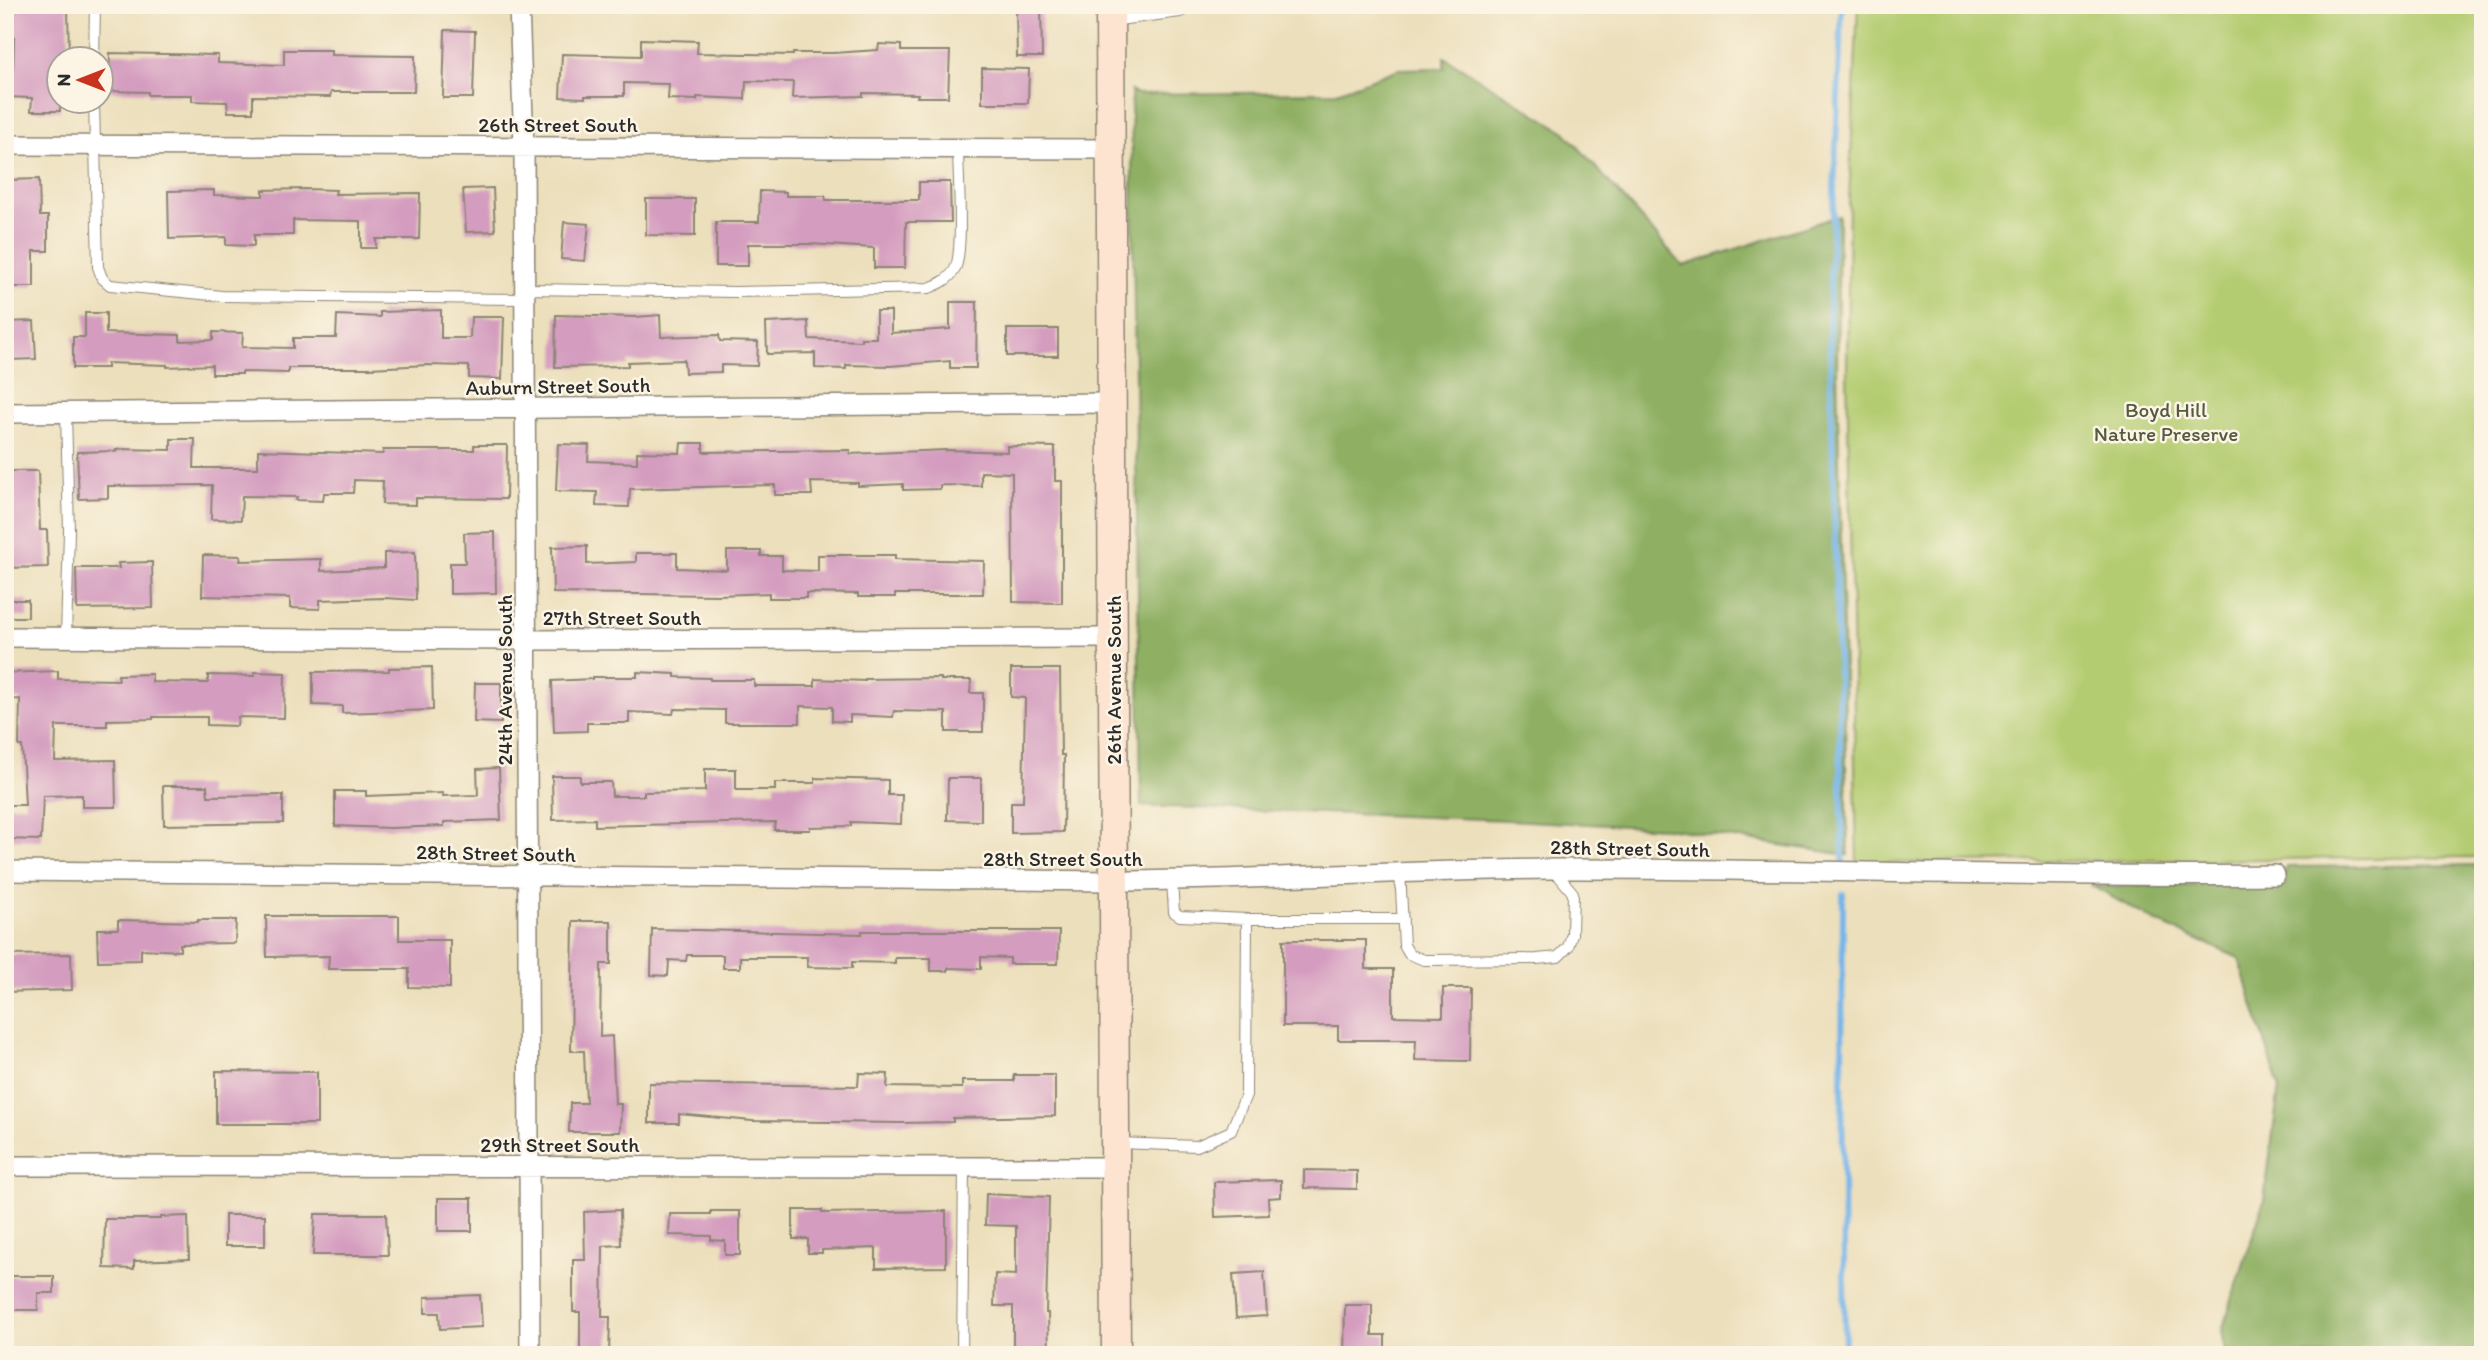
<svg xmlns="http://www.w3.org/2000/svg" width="2488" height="1360" viewBox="0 0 2488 1360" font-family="Itim,sans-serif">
  <rect width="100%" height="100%" fill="#fcf5e5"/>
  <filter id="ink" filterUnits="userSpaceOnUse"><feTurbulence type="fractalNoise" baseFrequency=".0143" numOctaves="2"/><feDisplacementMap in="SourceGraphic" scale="14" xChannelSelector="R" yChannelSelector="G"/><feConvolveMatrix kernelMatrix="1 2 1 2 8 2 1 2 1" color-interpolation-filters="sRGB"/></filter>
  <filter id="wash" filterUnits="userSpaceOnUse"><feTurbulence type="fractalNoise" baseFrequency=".00686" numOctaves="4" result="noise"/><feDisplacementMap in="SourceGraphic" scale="28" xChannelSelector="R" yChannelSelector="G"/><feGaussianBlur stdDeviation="1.57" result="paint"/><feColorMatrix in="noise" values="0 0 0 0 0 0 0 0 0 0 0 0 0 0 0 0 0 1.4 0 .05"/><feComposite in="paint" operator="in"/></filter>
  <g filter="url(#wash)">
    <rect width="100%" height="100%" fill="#ecdfbc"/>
    <!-- green -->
    <path fill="#b4cc71" stroke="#707c4e" stroke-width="2" d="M1858,5H2483V857L1857,863L1847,370L1849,199Z"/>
    <!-- forest -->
    <path fill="#8fb063" stroke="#5d6e47" stroke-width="2" d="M1444,57L1565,132L1683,266L1839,216L1837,370L1848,855L1666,828L1507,820L1141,806L1131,91L1135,94L1337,92L1399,69L1444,68Z
      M2483,865V1355H2227L2222,1331L2264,1201L2279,1087L2239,958L2157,922L2092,886L2285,885L2286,867Z"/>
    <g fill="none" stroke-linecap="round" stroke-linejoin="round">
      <!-- stream -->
      <path stroke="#76b5e9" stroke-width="6" d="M1842,5L1829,309L1843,862
        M1843,894L1842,1081L1845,1355"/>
    </g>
    <g id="blocks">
      <!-- building -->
      <path fill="#d49cbf" d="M5,5L68,6L69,60H60V111H31L32,98L5,97V72H13L14,37H5Z
        M1016,8H1041L1042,57H1017Z
        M445,30L475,31L473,98H443Z
        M641,39L698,41L697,53L793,55V53H833L878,50L879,44L901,45V51H950L948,97H917L918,94L863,93V96L792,98L793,82L746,81L745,99L697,97V100L668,99L669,84L624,83V96H585V98L560,97L562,54L641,56Z
        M284,50H331V55L415,56L414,92H331L330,97L253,96V112H228L227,102L192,101V95H148V92L109,91L110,53L218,55V63L284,65Z
        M982,68L1029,69L1028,103H982Z
        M39,179L40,216H48V251H34V287H5V180Z
        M919,182H950L951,222H906L905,268H874V248L811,244H748V266H716V222H759L760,191L786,192V196H825L826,200H919Z
        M493,188L495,231L466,232L463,189Z
        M304,189L336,190L335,194L420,193L419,239H376V248H361V221L293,220V235H254V246L226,245V237L169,239L168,191L214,190V195L263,196V190Z
        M646,199H695V236L646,235Z
        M564,222L589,224L585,261L561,259Z
        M950,302H977L976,368H950V361L890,366L846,365V369L815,368V353L767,354L766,323L808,321L809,339L861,341V338H876V311H891V333L950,329Z
        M441,310V338H470L471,317H504L502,379L469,378V366L427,365L370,368H288V373L242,372V374H212V365L167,367V365L107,363V368H73V337H85V313H106V333L180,335V341L213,340V332L243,333L242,347L293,348V338H336L337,315L380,317V312Z
        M556,315L636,317L660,315L661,337L719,335L720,341L758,342L757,366L721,365V372L685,373L684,360L628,362V366L555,367Z
        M34,321L36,359L8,360L6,322Z
        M1007,329H1058V356H1007Z
        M171,439H195L194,468H258V450L383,454V450H474V445H507L506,499L416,498V505L382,504L383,481L354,480L353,493H324L323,501L296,500L297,497L242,496L241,520L211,519L212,485L108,486V498L79,499L77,452L116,451V449L171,450Z
        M681,443H703V452L850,450V454L947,450L1007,452V446L1055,447V481H1062V603L1013,602L1012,473L981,472V486L940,485V489L903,490V484L858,486V483L811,482L812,495H775V485L630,489L629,507L596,506L597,492L556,491L558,444L589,445L588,461L637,463V452L680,453Z
        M5,471H38L40,530H47L48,567L5,568Z
        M495,532L496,593L450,594V563H465L464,533Z
        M587,546V564L636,562V553H677V568L727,570V551H761V556H782V570L818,571V555H895V559L984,561L983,594H895V597H858V594L806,593V598H769V593L719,595L553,593L552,547Z
        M415,552L416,600L385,598L320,600V609L290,608V598L202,596L203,555L241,556L240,561L321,559V571L384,568V553Z
        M152,562L153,608L77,609L76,568H119L118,563Z
        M5,600H28V617H5Z
        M432,667L433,710L342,713V706L313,705V672L389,671V668Z
        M1011,669H1060L1061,755H1064L1063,832L1011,833V802H1023L1025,698L1011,697Z
        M58,671V679L119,680L118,675L152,674V682L208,683V675L254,676V672L285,673L284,718L238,717L237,726L207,725V717H153V719L107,720V726H56L55,761L115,760L116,807H82V795L43,796L41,840L5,839V805H25L22,746H19L20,699L5,700V673Z
        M637,672L675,674V677L710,678V680H754V686H815V679L865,681V679L941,678V680H971L970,693H983V732H946V712L894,711L893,717L850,715V722L832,721V707L800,706V723H725V710L674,709L673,714L629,712V723H587V731L554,732L552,681L592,679V677H637Z
        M475,683H501V723L474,722Z
        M499,768L501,820L444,822V826L391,828L335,826V791H366V796L443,793V796L478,795L477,769Z
        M705,769H736V790H775V783H815V778L888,780V795H902L901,824L851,822V826L810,827V830H774L775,822L595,826V819L553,820L552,776H580V782H611L612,796H644V792L705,791Z
        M948,778H981V821L947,820Z
        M163,786H207L208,796L283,795V823L164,825Z
        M266,916H399V940H450V988L409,987V969H328L329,956L267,957Z
        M118,920L198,922V920H236L235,943L180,944V951L141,949V960L98,961L97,929H118Z
        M573,921H611V964H601L600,1037L612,1036L615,1104H621L620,1132H569L570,1103H586L584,1051H571Z
        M652,929L862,934V931H1059L1058,964H1010V958L981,957V969L948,968V971H931V958H895V963L852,962V968L807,967V957H740V968H723V955H687L686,961L669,960L668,976L651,975Z
        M1283,940H1366V969H1393V1016L1443,1017V988H1471L1470,1061L1415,1060L1416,1040H1338V1026H1283Z
        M71,954L72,990L5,992V955Z
        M216,1071L317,1072V1124H216Z
        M859,1073L888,1074L887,1087L962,1088V1081H1014V1075H1055V1116L953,1118V1122L900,1123L752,1121L679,1114V1123H649V1083L858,1086Z
        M1304,1170L1357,1171V1189L1304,1188Z
        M1281,1180V1197L1268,1198L1269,1215L1215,1217L1214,1182Z
        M986,1194L1049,1197L1046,1313H1048L1049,1353H1013V1306H994L995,1274L1016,1275V1226L985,1225Z
        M438,1198H472V1231H438Z
        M620,1210L621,1245L603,1246L602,1317H610L609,1355H580V1312H573V1260H585L584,1212Z
        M793,1210H822V1213L946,1211V1267L876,1268V1248L822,1250V1253H808V1239H793Z
        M711,1211H740V1255H725V1241L711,1240V1236L669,1235L670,1214H711Z
        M315,1214H386L388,1255H313Z
        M225,1215H265V1246H225Z
        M188,1216L189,1259L134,1261V1269L104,1268L105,1219H161V1217Z
        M1264,1272L1267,1316L1236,1318L1233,1274Z
        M5,1276H54V1293H38V1310H5Z
        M480,1295L482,1327L440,1329L439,1313H425V1297Z
        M1345,1305H1372V1335H1385V1355H1344Z"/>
    </g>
  </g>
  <g filter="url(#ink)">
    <use href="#blocks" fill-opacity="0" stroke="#8c8574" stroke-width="2"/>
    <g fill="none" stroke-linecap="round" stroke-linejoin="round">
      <defs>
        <path id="lane" d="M1111,21L1180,12L1194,5
          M94,60L95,5
          M94,102L98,267L102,278L110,285L222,296L525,299
          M525,289L736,292L929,288C939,284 949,280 955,269C964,251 958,172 958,148
          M66,412L69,531L66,637
          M1400,871L1404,945L1409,954L1424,960L1537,959L1558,957L1568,947L1572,934L1573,893L1554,870
          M1247,919H1403
          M1118,1143L1197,1146L1231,1131L1246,1095L1247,919L1180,916L1174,912L1172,881
          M962,1355L964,1167"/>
        <path id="street" d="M519,5L524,147L530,1355
          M5,145L1111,149
          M5,413L1112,403
          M5,637L526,640L1113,638
          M5,871L1114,881C1260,880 1405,870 1551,869C1792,868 2034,878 2275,875
          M5,1166L1115,1167"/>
        <path id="secondary" d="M1110,5L1116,1355"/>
      </defs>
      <!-- lane casing -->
      <use href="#lane" stroke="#8c8574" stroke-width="12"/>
      <!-- street casing -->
      <use href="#street" stroke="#8c8574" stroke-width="22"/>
      <!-- secondary casing -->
      <use href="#secondary" stroke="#8c8574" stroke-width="31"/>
      <!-- lane -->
      <use href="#lane" stroke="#fff" stroke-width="10"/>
      <!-- street -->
      <use href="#street" stroke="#fff" stroke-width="19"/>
      <!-- secondary -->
      <use href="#secondary" stroke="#fde4d1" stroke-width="28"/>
    </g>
  </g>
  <g text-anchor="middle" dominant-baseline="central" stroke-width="5" stroke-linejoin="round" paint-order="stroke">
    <!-- street labels -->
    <g font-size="21" fill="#2b2b2b" stroke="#fcf5e5">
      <text x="558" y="124">26th Street South</text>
      <text transform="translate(558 386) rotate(-1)">Auburn Street South</text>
      <text x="622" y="617">27th Street South</text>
      <text transform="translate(504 680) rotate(-90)">24th Avenue South</text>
      <text transform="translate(1113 680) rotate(-90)">26th Avenue South</text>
      <text transform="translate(1630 848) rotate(1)">28th Street South</text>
      <text transform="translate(496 853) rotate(1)">28th Street South</text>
      <text x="1063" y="858">28th Street South</text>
      <text x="560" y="1144">29th Street South</text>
    </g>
    <!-- park labels -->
    <g font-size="21" fill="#545b40" stroke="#fcf5e5">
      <text x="2166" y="409">Boyd Hill<tspan x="2166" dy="24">Nature Preserve</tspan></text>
    </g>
  </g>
  <!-- margin -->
  <rect width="2488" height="1360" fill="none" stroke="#fcf5e5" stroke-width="28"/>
  <!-- north arrow -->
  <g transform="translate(80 80) rotate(270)"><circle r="33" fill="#fcf5e5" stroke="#a8a49b" stroke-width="2"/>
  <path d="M0-5L12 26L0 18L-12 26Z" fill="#c8321e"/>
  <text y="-10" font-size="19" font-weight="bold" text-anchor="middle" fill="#2b2b2b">N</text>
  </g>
</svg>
